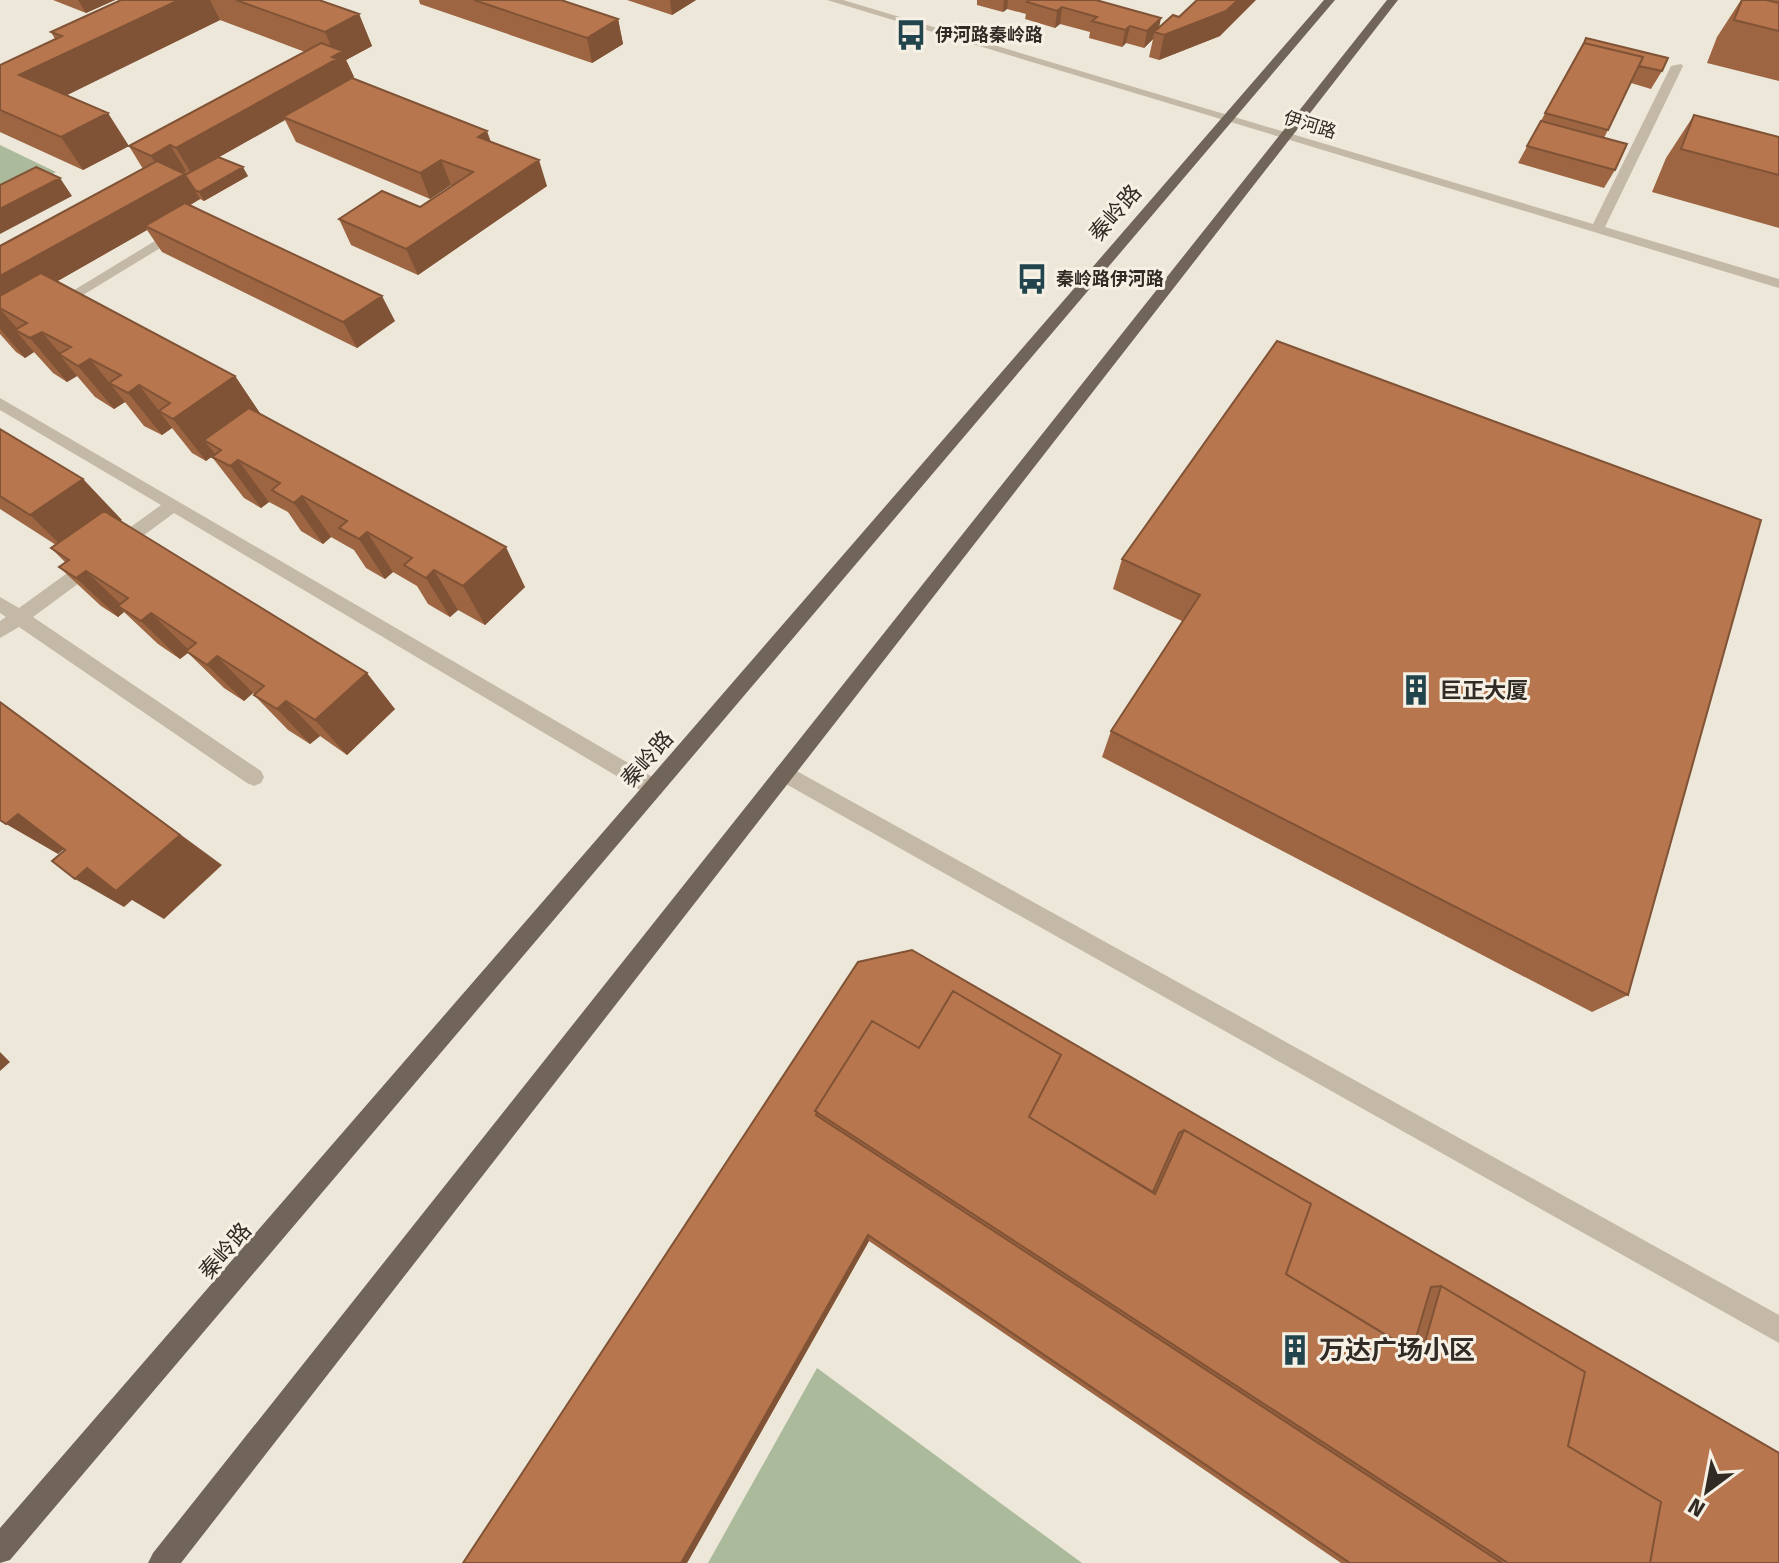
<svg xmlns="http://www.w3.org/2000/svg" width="1779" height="1563" viewBox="0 0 1779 1563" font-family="'Fira Sans','Noto Sans SC',sans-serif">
  <rect width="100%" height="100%" fill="#ede7d9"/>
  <!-- green -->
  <path fill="#abba9b" d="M0,145L56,172L0,201Z
    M817,1368L1082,1563H708Z"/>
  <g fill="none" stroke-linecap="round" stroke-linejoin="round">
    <!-- minor -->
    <path fill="#c4b8a6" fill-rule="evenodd" d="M827,0H843L1593,224L1671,66L1681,64L1683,66L1605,227L1779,279V288Z
      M168,233L180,236L60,309L55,310L48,306Z
      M0,398L661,782L664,788L661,794L654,797L647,794L174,513L33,617L261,771L264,777L261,783L254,786L247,783L19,627L0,638V621L6,617L0,613V597L19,608L161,505L0,410Z
      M784,764L1779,1315V1343L777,779L774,773L777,767Z"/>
    <!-- major -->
    <path fill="#716459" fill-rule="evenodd" d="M1324,0H1335L10,1560L0,1563V1528Z
      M1387,0H1398L181,1563H148L153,1553Z"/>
  </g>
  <!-- wall -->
  <path fill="#9d6542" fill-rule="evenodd" d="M53,0H115L86,13Z
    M121,0H319L359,14L372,46L346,60L354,77L347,81L491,142L547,186L418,275L351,245L339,219L420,207L452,186L451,185L430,199L296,142L285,120L219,157L248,176L204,201L200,199L189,206L395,321L357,348L162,252L147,230L56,282L235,376L261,415L525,587L485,625L458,610L450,617L428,604L417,586L393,572L385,579L366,568L354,550L331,537L323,544L301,531L288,512L269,502L261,508L244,498L212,457L215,454L206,461L192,453L172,428L162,435L144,426L125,402L114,409L95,397L77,376L67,382L53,373L34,352L25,358L16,352L0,334V246L143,169L129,146L83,170L0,132V65L55,39L51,32ZM220,20L305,52L129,146L66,95Z
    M419,0H561L618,19L623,44L592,63L420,4Z
    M627,0H696L672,15Z
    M977,0H1096L1159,28L1220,36L1159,60L1149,57L1153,39L1144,48L1126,43L1122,47L1089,38L1090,32L1060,24L1055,28L1025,19L1026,14L1007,9L1003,12L977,5Z
    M1741,0H1779V81L1707,63L1717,37Z
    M1586,38L1662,71L1651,89L1631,83L1604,138L1615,170L1604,188L1518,163Z
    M1694,115L1779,137V228L1652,192L1666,158Z
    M1277,341L1628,995L1592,1012L1102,757L1111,731L1182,621L1113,589L1122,559Z
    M0,429L83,479L121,521L395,709L347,755L320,736L310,744L288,730L254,695V694L253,693L244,701L224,688L188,653L180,659L158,644L124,612L118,617L101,606L59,567L65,562L51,548L56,545L0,509Z
    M912,950L1779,1453V1563H1341L869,1241L687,1563L858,962Z"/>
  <!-- shaded-wall -->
  <path fill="#805336" d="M78,0H115L86,13Z
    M179,0H210L220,20L41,108L19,75Z
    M670,0H696L672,15Z
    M1004,0H1008L1007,9L1003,12Z
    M1238,0H1256L1220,36L1159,60L1164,35Z
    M1062,7L1060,24L1055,28L1057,11Z
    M359,14L372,46L346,60L354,77L347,81L348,84L283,117L285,120L191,173L176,148L335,56L325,32Z
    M1161,18L1158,33L1154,32L1153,39L1144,48L1147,31Z
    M618,19L623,44L592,63L587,38Z
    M1130,26L1126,43L1122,47L1125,30Z
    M108,113L129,146L83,170L61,137Z
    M487,131L496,156L478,137Z
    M170,145L186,171L167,182L151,156Z
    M441,160L451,185L430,199L420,173Z
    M539,160L547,186L418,275L406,249Z
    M243,167L248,176L204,201L199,192Z
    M185,174L200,199L150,228L145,226L147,230L5,311L0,308V276Z
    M60,178L72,196L0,234V209Z
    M382,296L395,321L357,348L343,322Z
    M0,309L22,334L15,330L34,352L25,358L0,329Z
    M42,332L63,357L59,354L77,376L67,382L30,338Z
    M90,359L125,402L114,409L78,366Z
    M235,376L264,419L204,440L215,454L206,461L173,419Z
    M139,385L172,428L162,435L128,393Z
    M238,460L269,502L261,508L230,466Z
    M83,479L122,520L72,556L30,515Z
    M302,496L331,537L323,544L294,503Z
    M367,532L393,572L385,579L359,539Z
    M506,547L525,587L485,625L463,586Z
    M434,570L458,610L450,617L426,578Z
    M86,571L127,610L118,606L124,612L118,617L76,578Z
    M151,613L190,651L180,659L141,621Z
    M217,656L253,693L244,701L207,665Z
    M367,673L395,709L347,755L315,720Z
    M286,701L320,736L310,744L277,709Z
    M0,702L222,865L164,919L132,900L124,907L75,879L87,868Z
    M18,814L69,845L58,854L6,824Z
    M0,1052L10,1062L0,1071Z
    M868,1235L869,1241L687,1563H681Z"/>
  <!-- building -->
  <path fill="#b7764d" stroke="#805336" stroke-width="2" d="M121,0H179L19,75L108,113L61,137L0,110V65L62,36L51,32Z
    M236,0H319L359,14L325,32Z
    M474,0H561L618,19L587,38Z
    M1030,0H1096L1161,18L1147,31L1130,26L1125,30L1092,21L1097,17L1062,7L1057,11L1027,2Z
    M1197,0H1238L1226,11L1164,35L1154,32L1173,15L1179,17Z
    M1742,0H1766L1779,3V31L1734,20Z
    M1586,38L1668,58L1662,71L1639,66L1643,57L1584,43Z
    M321,43L343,51L332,57L337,59L176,148L170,145L151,156L129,146Z
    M1584,43L1643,57L1608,130L1545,113Z
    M352,78L487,131L478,137L539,160L406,249L339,219L382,191L420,207L473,172L441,160L420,173L283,117Z
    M1694,115L1779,137V175L1681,149Z
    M1541,121L1627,144L1615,170L1527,146Z
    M218,157L243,167L199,192L195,190L185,175Z
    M157,161L185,174L0,276V246Z
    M36,167L60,178L0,209V185Z
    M185,203L382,296L343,322L145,226Z
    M41,273L235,376L173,419L159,411L170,403L139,385L128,393L109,383L121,375L90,359L78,366L59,354L71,347L42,332L30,338L15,330L27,323L0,308V296Z
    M1277,341L1761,520L1628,995L1111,731L1200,595L1122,559Z
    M249,408L506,547L463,586L434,570L426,578L404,565L412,558L367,532L359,539L339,528L347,521L302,496L294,503L272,490L280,483L238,460L230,466L212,457L221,450L204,440Z
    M0,429L83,479L30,515L0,496Z
    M104,511L367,673L315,720L286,701L277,709L254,695L264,686L217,656L207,665L186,651L196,643L151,613L141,621L118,606L128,598L86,571L76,578L59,567L69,560L51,548Z
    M0,702L180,835L116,891L87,868L75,879L52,861L65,850L18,814L6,824L0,820Z
    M912,950L1779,1453V1563H1650L1661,1502L1568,1446L1585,1372L1441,1286L1431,1287L1412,1351L1286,1274L1311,1204L1184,1130L1179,1133L1153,1192L1029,1117L1061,1055L953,991L919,1048L872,1021L815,1111L817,1112L816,1115L1502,1563H1350L868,1235L681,1563H463L858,962Z
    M953,991L1061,1055L1029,1117L1155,1194L1184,1130L1311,1204L1286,1274L1421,1356L1441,1286L1585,1372L1568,1446L1661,1502L1650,1563H1508L815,1111L872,1021L919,1048Z"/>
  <!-- icons -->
  <defs>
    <symbol id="bus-bare" viewBox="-9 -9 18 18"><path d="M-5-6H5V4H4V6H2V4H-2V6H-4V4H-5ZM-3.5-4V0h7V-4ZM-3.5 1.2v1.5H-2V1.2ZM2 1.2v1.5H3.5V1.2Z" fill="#21444d" stroke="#f6f0e4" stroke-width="2.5" paint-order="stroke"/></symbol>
    <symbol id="building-bare" viewBox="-9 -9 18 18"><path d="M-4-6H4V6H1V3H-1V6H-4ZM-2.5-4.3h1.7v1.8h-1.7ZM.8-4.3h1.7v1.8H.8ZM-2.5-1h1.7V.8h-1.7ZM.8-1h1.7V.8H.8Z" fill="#21444d" stroke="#f6f0e4" stroke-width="2.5" paint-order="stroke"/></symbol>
  </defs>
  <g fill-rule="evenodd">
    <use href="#bus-bare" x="889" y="13" width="44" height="44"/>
    <use href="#bus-bare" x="1010" y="257" width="44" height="44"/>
    <use href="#building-bare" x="1394" y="668" width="44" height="44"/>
    <use href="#building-bare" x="1273" y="1328" width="44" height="44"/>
  </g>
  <g text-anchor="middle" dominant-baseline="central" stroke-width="6" stroke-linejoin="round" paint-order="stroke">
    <!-- far-poi labels -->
    <g font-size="18" font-weight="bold" fill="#312b26" stroke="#f6f0e4" text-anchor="start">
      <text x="935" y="35">伊河路秦岭路</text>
      <text x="1056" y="279">秦岭路伊河路</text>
    </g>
    <!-- far-street labels -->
    <g font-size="18" fill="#312b26" stroke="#f6f0e4">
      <text transform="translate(1310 125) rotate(17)">伊河路</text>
    </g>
    <!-- street labels -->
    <g font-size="22" fill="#312b26" stroke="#f6f0e4">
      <text transform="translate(1115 213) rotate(-49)">秦岭路</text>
      <text transform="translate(647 759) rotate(-49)">秦岭路</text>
      <text transform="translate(225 1251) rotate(-49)">秦岭路</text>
    </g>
    <!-- poi labels -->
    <g font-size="22" font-weight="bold" fill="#312b26" stroke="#f6f0e4" text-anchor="start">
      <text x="1440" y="690">巨正大厦</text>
    </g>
    <!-- near-poi labels -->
    <g font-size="26" font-weight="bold" fill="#312b26" stroke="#f6f0e4" text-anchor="start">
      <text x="1319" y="1350">万达广场小区</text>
    </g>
  </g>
  <!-- north arrow -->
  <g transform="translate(1707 1491) rotate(212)" stroke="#f6f0e4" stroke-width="6" paint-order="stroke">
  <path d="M0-6L14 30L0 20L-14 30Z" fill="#312b26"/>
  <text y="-12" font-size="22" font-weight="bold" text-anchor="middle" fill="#312b26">N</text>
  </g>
</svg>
